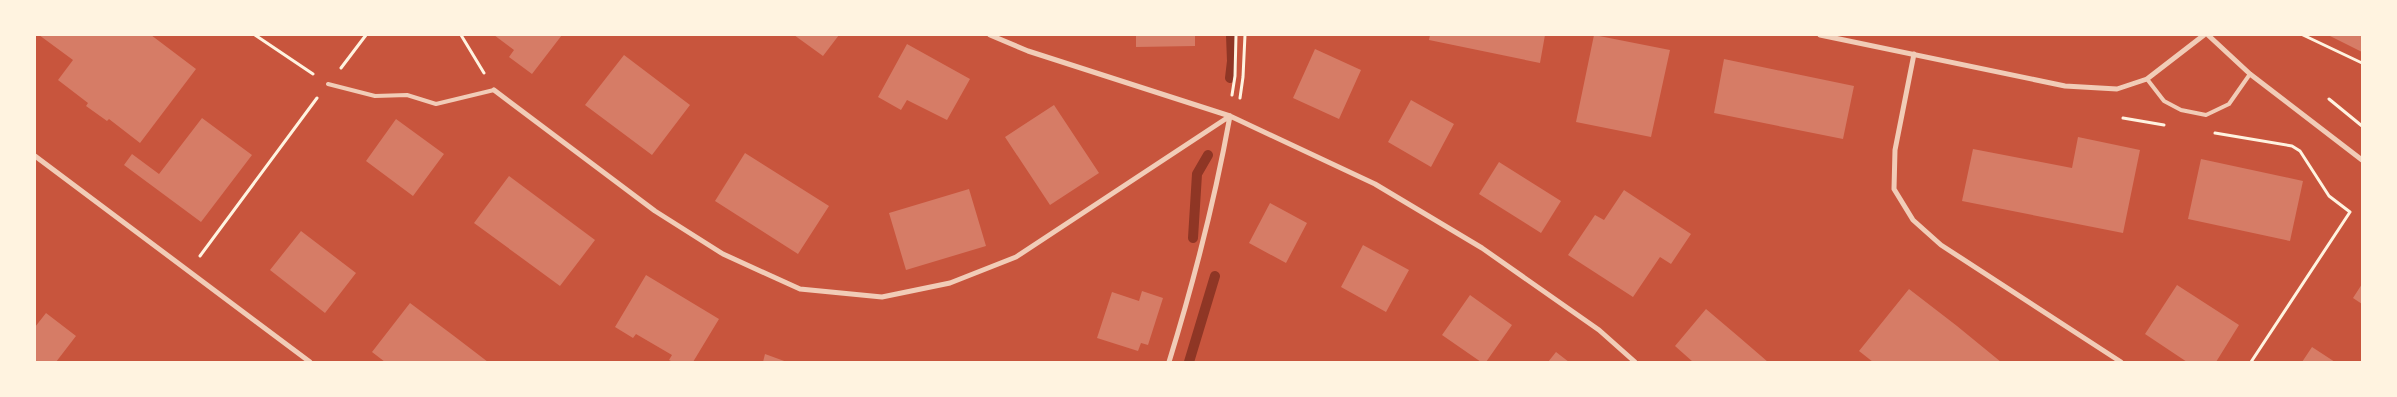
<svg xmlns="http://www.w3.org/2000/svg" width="2397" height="397" viewBox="0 0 2397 397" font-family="Commissioner,sans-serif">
  <rect width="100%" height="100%" fill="#c8553d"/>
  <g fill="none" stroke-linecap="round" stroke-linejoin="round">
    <!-- stream -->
    <path stroke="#8f3625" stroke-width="10" d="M1230,78L1232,61L1231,35
      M1193,238L1197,174L1208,155
      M1189,362L1215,276"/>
  </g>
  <!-- building -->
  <path fill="#d67c66" d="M39,35H151L196,69L140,143L109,119L107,121L86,106L88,103L58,80L73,60Z
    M494,35H562L532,74L509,57L514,50Z
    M794,35H839L823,56Z
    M1136,35H1195V46L1136,47Z
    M1430,35H1545L1540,63L1429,40Z
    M1594,35L1670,50L1651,137L1576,122Z
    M2328,35H2362V52Z
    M907,44L970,79L947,120L907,100L901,110L878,97Z
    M1315,49L1361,70L1339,119L1293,98Z
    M624,55L690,105L652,155L585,105Z
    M1724,59L1854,86L1843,139L1714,113Z
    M1411,100L1454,124L1431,167L1388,142Z
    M1054,105L1099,173L1050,205L1005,137Z
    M202,118L252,155L201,222L124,165L132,154L159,174Z
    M396,119L444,154L413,196L366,161Z
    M2078,137L2140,150L2123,233L1962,201L1973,149L2072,168Z
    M745,153L829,206L798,254L715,201Z
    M2201,159L2303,181L2290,241L2188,219Z
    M1499,162L1561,201L1541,233L1479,194Z
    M509,176L595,240L560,286L474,223Z
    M969,189L986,246L906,270L889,213Z
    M1624,190L1691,234L1671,264L1660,257L1633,297L1568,255L1595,215L1604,220Z
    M1270,203L1307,223L1286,263L1249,243Z
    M301,231L356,273L325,313L270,270Z
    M1363,245L1409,270L1386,312L1341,287Z
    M646,275L719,319L693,362H673L669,360L672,355L636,334L633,338L615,327Z
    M2362,284V304L2353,298Z
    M2177,285L2239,325L2216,362H2187L2145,334Z
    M1909,289L1957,326L2001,362H1873L1859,351Z
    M1142,291L1163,298L1148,345L1141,343L1138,351L1097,338L1112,292L1139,301Z
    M1470,295L1512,325L1486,362H1481L1442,335Z
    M410,303L454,336L488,362H385L372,352Z
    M1706,309L1739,337L1768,362H1693L1675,346Z
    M46,313L76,336L56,362H35V327Z
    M2312,347L2335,362H2302Z
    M1556,352L1569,362H1548Z
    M765,354L787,362H763Z"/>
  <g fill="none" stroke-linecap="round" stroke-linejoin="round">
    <!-- path -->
    <path stroke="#fff3e0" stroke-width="3" d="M255,35L313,74
      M461,35L484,73
      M2303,35L2362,63
      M341,68L366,35
      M1232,95L1235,76L1236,35
      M1240,98L1243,77L1245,35
      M2329,99L2362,126
      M2123,118L2164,125
      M2215,133L2292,146L2300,151L2329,196L2350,212L2251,362
      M200,256L317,98"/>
    <!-- service -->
    <path stroke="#f1ccb7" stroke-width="4" d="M2147,79L2164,101L2181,110L2206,115L2229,104L2250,74
      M328,84L375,96L407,95L436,104L494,90"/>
    <!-- minor -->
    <path stroke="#f1ccb7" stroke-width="5" d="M990,35L1028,51L1230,116L1375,184L1482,248L1599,330L1635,362
      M1820,35L2065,86L2117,89L2147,79L2204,35
      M2208,35L2250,74L2362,160
      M1914,54L1895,150L1894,189L1913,220L1941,245L2121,362
      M494,90L655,211L723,254L800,289L882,297L950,283L1016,257L1230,116
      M35,156L310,362
      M1169,362C1194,281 1215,199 1230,116"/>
  </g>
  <!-- border -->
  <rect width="2397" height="397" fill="none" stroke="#fff3e0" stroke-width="72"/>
</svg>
